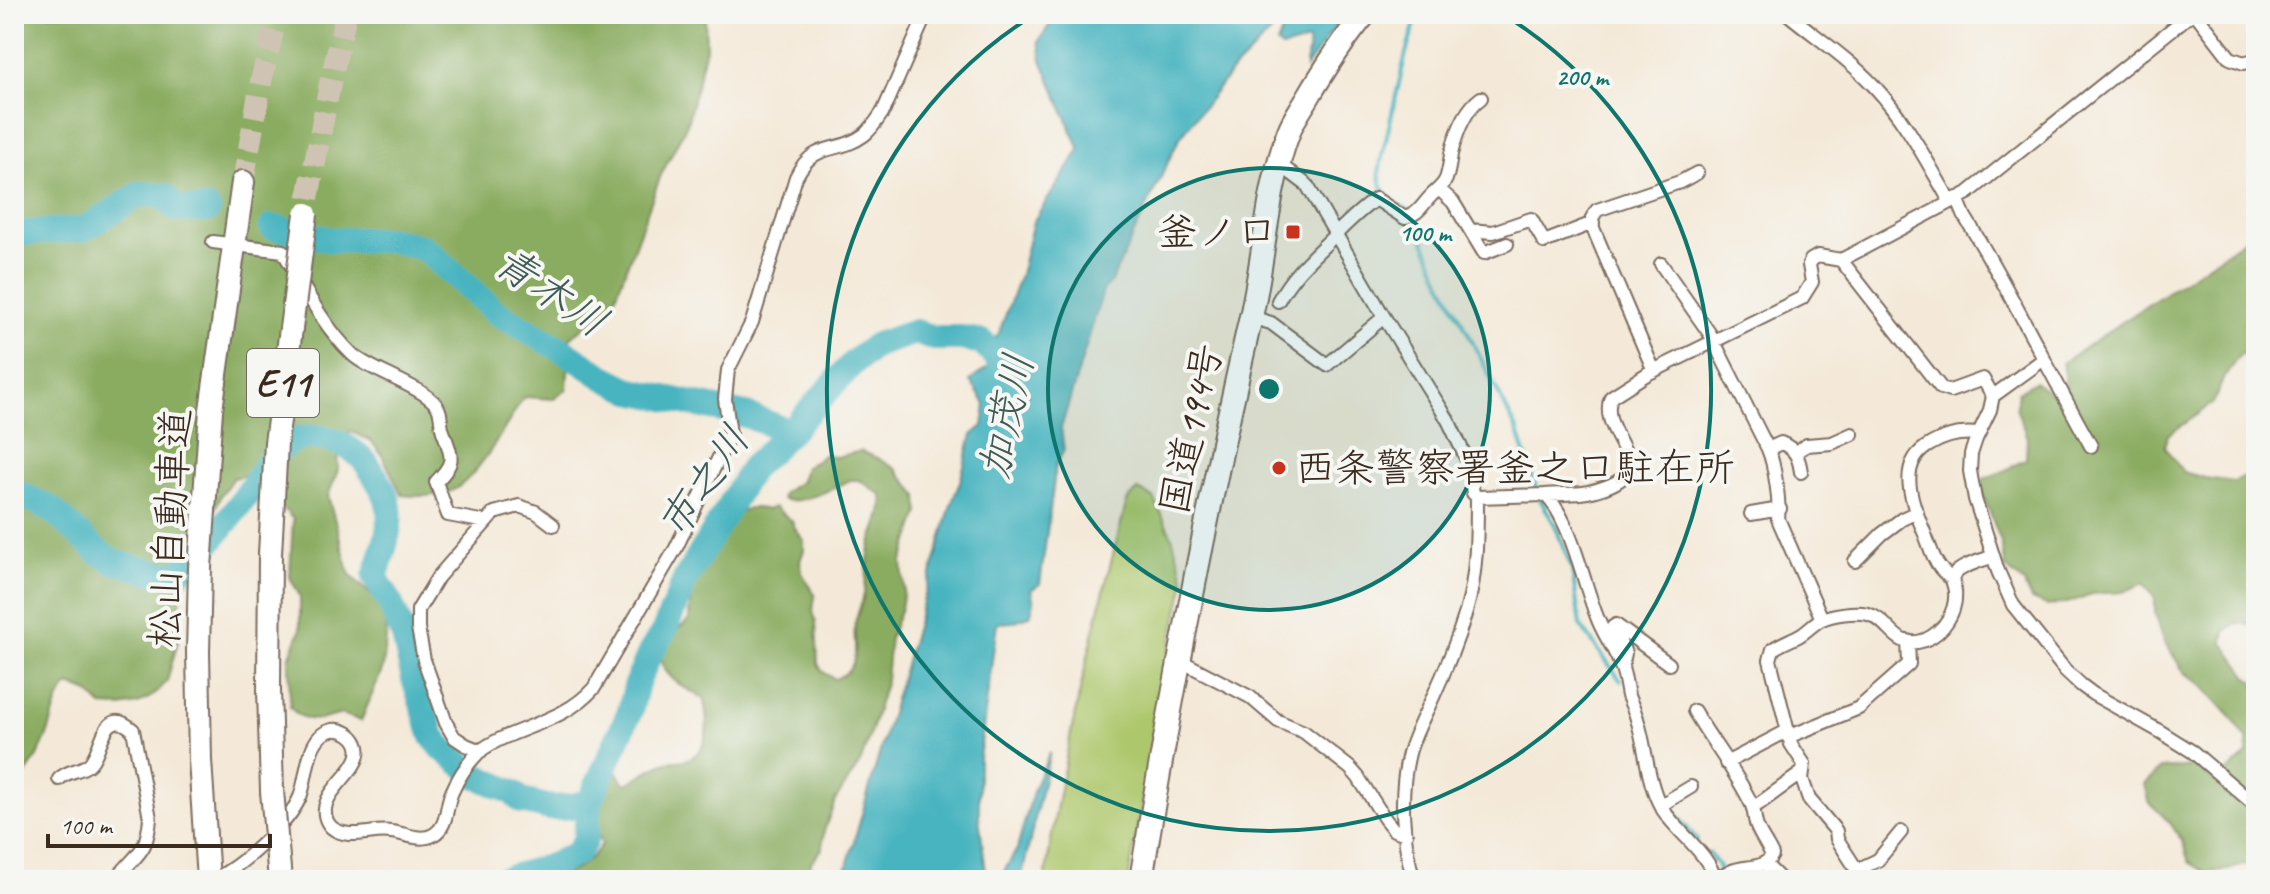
<svg xmlns="http://www.w3.org/2000/svg" width="2270" height="894" viewBox="0 0 2270 894" font-family="Caveat,'Klee One',sans-serif">
  <rect width="100%" height="100%" fill="#f6f6f2"/>
  <filter id="ink" filterUnits="userSpaceOnUse"><feTurbulence type="fractalNoise" baseFrequency=".0125" numOctaves="2"/><feDisplacementMap in="SourceGraphic" scale="16" xChannelSelector="R" yChannelSelector="G"/><feConvolveMatrix kernelMatrix="1 2 1 2 8 2 1 2 1" color-interpolation-filters="sRGB"/></filter>
  <filter id="wash" filterUnits="userSpaceOnUse"><feTurbulence type="fractalNoise" baseFrequency=".006" numOctaves="4" result="noise"/><feDisplacementMap in="SourceGraphic" scale="32" xChannelSelector="R" yChannelSelector="G"/><feGaussianBlur stdDeviation="1.8" result="paint"/><feColorMatrix in="noise" values="0 0 0 0 0 0 0 0 0 0 0 0 0 0 0 0 0 1.4 0 .05"/><feComposite in="paint" operator="in"/></filter>
  <g filter="url(#wash)">
    <rect width="100%" height="100%" fill="#f4e9d8"/>
    <!-- green -->
    <path fill="#adc76c" stroke="#747845" stroke-width="2" d="M1138,490L1154,498L1172,537L1185,581L1166,665L1128,880H1045C1063,752 1094,626 1127,501Z"/>
    <!-- forest -->
    <path fill="#8aac60" stroke="#626b3f" stroke-width="2" d="M14,14H705L706,48L687,124L661,175L613,304L570,338L567,389L554,399L524,397C507,423 482,471 457,488C444,497 416,497 402,495L383,457L371,441L350,431L337,451L338,470L328,496L350,575L378,601L387,628L383,668L361,721L342,714C322,720 305,725 290,707L289,658L300,631V596L290,577L293,519L252,474L233,478L221,495L181,588L178,641L167,681L154,695L138,704L120,707L102,706L89,693L69,685C54,700 54,719 46,738C39,755 27,774 14,787Z
      M2256,232V346L2239,356L2224,377L2213,403L2168,435L2164,446L2183,472L2205,478L2234,482L2256,469V630L2249,625L2236,623L2225,632L2223,642L2248,677L2256,683V862L2227,870L2207,873L2189,862L2182,841L2171,824L2148,801L2144,784L2161,769L2194,766L2216,783L2248,753L2247,739L2230,716L2202,685L2184,672L2164,641L2155,613V599L2144,583L2123,592L2091,594L2071,602L2047,606L2031,600L2024,583L2006,568L2001,542L1980,486L1985,478L2002,472L2026,459L2027,438L2016,407L2018,392L2035,382L2055,395L2066,386L2062,363Z
      M861,451L881,460L896,469L918,496L919,513L902,562L904,589L901,608L890,637L886,679L871,731L861,761L835,801L824,831L822,849L811,862L808,880H550C571,874 590,863 602,844L594,826L595,804L608,769L616,770L621,780L627,784C639,777 654,766 667,762C676,760 684,762 692,757C711,747 708,715 703,698C683,687 663,678 659,653L668,638L689,620L691,589L703,572L733,516C743,508 755,506 767,510L774,507L792,521L795,529L804,540V550L800,561L802,573L815,595L813,611L816,622L818,664L823,672L835,679C843,675 850,672 853,663C858,650 853,637 855,625C856,614 862,605 864,594C867,578 867,560 871,544C876,526 884,515 882,495L859,480H850C835,488 798,506 782,499L783,493L801,481L805,467L818,460L824,454L836,457Z"/>
    <!-- water -->
    <path fill="#46b4c0" stroke="#406f6f" stroke-width="2" d="M1057,14H1344L1306,68C1306,58 1310,50 1308,41L1282,48L1277,44L1283,28L1274,29L1231,72L1179,139L1110,284L1104,288L1061,428L1064,450L1056,465L1040,584L1031,590L1034,603L1030,616L1012,622L997,623L979,758V817L987,880H843L951,505L960,482L972,435L983,426L986,405L970,381L987,368L992,342L999,333L1020,275L1033,222L1080,150L1042,60L1039,41Z
      M1050,752L1021,880H999L1017,849L1034,788Z"/>
    <g fill="none" stroke-linecap="round" stroke-linejoin="round">
      <!-- stream -->
      <path stroke="#46b4c0" stroke-width="4" d="M1421,14L1416,20L1406,53L1383,152L1379,173L1382,187L1392,201L1410,211L1417,225L1440,278L1518,432L1537,491
        M1540,499L1555,525L1572,569L1580,625L1621,681
        M1636,701L1647,718L1650,743L1663,791L1671,808L1697,840
        M1708,853L1718,865L1721,876"/>
      <!-- river -->
      <path stroke="#46b4c0" stroke-width="26" d="M272,227L332,240H391L424,248L497,313L569,354L602,376L632,391L746,415L790,432
        M14,234L84,229L140,194L165,196L176,209L208,210
        M14,491L51,509L97,551L115,562L161,574L179,573C203,552 224,525 243,500C257,482 268,455 289,443C314,428 354,444 369,467C375,477 383,488 387,499C395,522 382,554 375,577L389,600L404,636L414,679L433,737L443,749L477,776L512,792L522,801L551,808L573,806L590,801
        M502,880L554,865L577,853L585,841L590,801L630,711L637,683L650,653L664,631L685,580L752,468L790,432L853,363L876,345L915,332L935,338H961L982,342L1003,365L1011,381"/>
    </g>
  </g>
  <g filter="url(#ink)">
    <g fill="none" stroke-linecap="round" stroke-linejoin="round">
      <!-- highway-tunnel -->
      <path stroke="#cfc3b3" stroke-width="22" stroke-dasharray="22 11" stroke-linecap="butt" d="M243,182L261,82L277,14
        M308,198L330,84L346,14"/>
      <defs>
        <path id="street" d="M1788,14C1817,38 1849,59 1874,86C1906,120 1927,162 1950,201
          M2196,14L2230,58L2244,63L2256,59
          M1279,164L1307,185L1384,317L1448,420L1468,462L1473,493L1477,497L1545,495C1570,516 1584,585 1597,617C1603,634 1615,649 1621,666C1625,675 1626,686 1628,696C1631,704 1635,711 1637,719C1646,746 1646,775 1658,801C1671,829 1709,851 1715,880
          M1439,189L1453,202L1484,253L1507,244
          M1957,198L1965,217C2011,291 2048,370 2091,446
          M1470,230L1493,232L1531,219L1544,242L1593,223
          M213,242L283,251C304,287 322,325 352,354C369,371 432,389 439,410C442,418 440,426 444,434C453,459 455,462 436,482L448,515L486,522
          M1841,260L1941,388L1950,391L1983,379L1993,396
          M1661,264L1710,334L1768,449C1775,465 1780,503 1778,519L1822,619
          M1278,301C1293,273 1315,255 1337,233C1350,220 1361,209 1376,199L1405,218C1418,214 1421,207 1429,198C1435,191 1442,188 1446,179C1449,171 1450,162 1451,154C1456,134 1464,110 1481,98
          M1251,317L1271,323L1327,365L1384,317
          M2044,359L1993,396L1990,410L1976,439L1971,454L1970,471L1975,499L1998,571L2013,605L2065,670L2081,685L2093,694L2161,732L2193,752L2256,806
          M1654,371L1593,228L1592,218L1597,210L1680,182L1697,173
          M1768,449L1781,443C1796,449 1799,458 1801,472
          M1795,452L1807,445L1832,443L1852,434
          M1545,495C1559,493 1574,495 1588,492C1673,473 1595,437 1611,397L1647,374L1802,298L1812,282L1809,265L1811,260L1818,256L1841,260L1968,193L2191,14
          M1751,514L1780,509
          M1855,561L1882,534L1902,519L1917,512
          M1952,579C1934,567 1932,551 1924,532C1912,502 1895,463 1931,444C1946,435 1961,432 1978,434
          M1181,661L1250,697L1278,721L1304,732L1350,768L1358,777L1385,819L1394,830L1406,834
          M1622,668L1625,653L1613,627L1616,625L1669,664
          M1694,711C1712,742 1735,770 1751,803C1755,811 1754,819 1757,827C1761,837 1768,846 1772,855C1765,869 1748,866 1735,870C1728,872 1722,877 1716,880
          M1788,737L1859,708L1909,664L1908,641
          M481,751L466,745L454,737L446,723L424,660L418,628V610L438,577L494,513L519,506L536,512L553,525
          M1726,763L1787,731
          M59,779C68,770 78,772 88,765C103,754 102,702 133,730L150,818C147,856 135,853 116,880
          M1661,805L1691,787
          M1753,808L1803,772
          M1765,864L1779,878
          M1857,870L1837,839L1836,831L1809,799L1802,779L1804,764L1791,744L1770,660L1773,649C1782,643 1791,640 1800,635C1807,631 1813,624 1820,620C1832,614 1855,611 1868,614C1892,621 1894,651 1925,640C1944,632 1957,611 1955,591C1954,584 1950,580 1955,574C1962,565 1982,561 1993,556
          M213,880C240,867 288,825 300,797C308,778 306,735 332,730C338,729 344,731 349,734C356,739 360,747 358,755C354,776 313,797 328,823C332,830 341,833 349,834C363,835 377,830 391,832C404,833 420,842 433,835C449,826 445,806 452,792C458,778 468,763 479,752C486,746 496,741 505,737C537,723 570,715 594,688L676,548L730,434L725,399L728,370L752,322L796,177C814,140 837,155 864,135C872,129 878,119 884,110L926,14
          M1414,880C1402,841 1399,793 1409,753C1414,734 1425,715 1433,697C1446,669 1457,641 1466,612C1477,575 1477,535 1477,497
          M1849,880L1857,870L1878,860L1901,832"/>
        <path id="highway" d="M270,554L269,690L272,791
          M208,880L200,760L198,652L200,568L211,410L243,182
          M1141,880C1171,693 1208,506 1250,321C1265,258 1266,191 1289,131C1293,120 1301,109 1307,99C1324,70 1343,40 1365,14"/>
      </defs>
      <!-- street casing -->
      <use href="#street" stroke="#7c6d5f" stroke-width="16"/>
      <!-- highway casing -->
      <use href="#highway" stroke="#7c6d5f" stroke-width="26"/>
      <!-- street -->
      <use href="#street" stroke="#fff" stroke-width="12"/>
      <!-- highway -->
      <use href="#highway" stroke="#fff" stroke-width="22"/>
      <defs>
        <path id="highway-bridge" d="M270,554L276,443L306,214
          M272,791L280,880"/>
      </defs>
      <!-- highway-bridge casing -->
      <use href="#highway-bridge" stroke="#7c6d5f" stroke-width="26" stroke-linecap="butt"/>
      <!-- highway-bridge -->
      <use href="#highway-bridge" stroke="#fff" stroke-width="22"/>
    </g>
  </g>
  <!-- distance rings -->
  <circle cx="1269" cy="389" r="221" fill="#0f766e" fill-opacity=".12"/>
  <g fill="none" stroke="#0f766e" stroke-width="4">
    <circle cx="1269" cy="389" r="221"/>
    <path d="M1503 14A442 442 0 1 1 1035 14"/>
  </g>
  <!-- markers -->
  <g fill="#c8321e" stroke="#f6f6f2" stroke-width="3">
    <rect x="1285" y="224" width="16" height="16" rx="4"/>
    <circle cx="1279" cy="468" r="8"/>
  </g>
  <g text-anchor="middle" dominant-baseline="central" stroke-width="8" stroke-linejoin="round" paint-order="stroke">
    <!-- shield labels -->
    <rect fill="#f6f6f2" stroke="#73675e" stroke-width="2" x="247" y="349" width="72" height="68" rx="6"/>
    <g font-size="38" font-weight="bold" fill="#3b2a1e">
      <text x="283" y="383">E11</text>
    </g>
    <!-- poi labels -->
    <g font-size="40" fill="#3b2a1e" stroke="#f6f6f2" text-anchor="end">
      <text x="1277" y="232">釜ノ口</text>
      <text x="1295" y="468" text-anchor="start">西条警察署釜之口駐在所</text>
    </g>
    <!-- street labels -->
    <g font-size="40" fill="#3b2a1e" stroke="#f6f6f2">
      <text transform="translate(1191 429) rotate(-78)">国道194号</text>
      <text transform="translate(170 528) rotate(-87)">松山自動車道</text>
    </g>
    <!-- water labels -->
    <g font-size="42" font-style="italic" fill="#3f5a57" stroke="#f6f6f2">
      <text transform="translate(551 292) rotate(34)">青木川</text>
      <text transform="translate(1007 416) rotate(-78)">加茂川</text>
      <text transform="translate(704 482) rotate(-55)">市之川</text>
    </g>
  </g>
  <circle cx="1269" cy="389" r="12" fill="#0f766e" stroke="#f6f6f2" stroke-width="4"/>
  <g font-size="24" text-anchor="middle" font-weight="bold" fill="#0f766e" stroke="#f6f6f2" stroke-width="8" stroke-linejoin="round" paint-order="stroke">
    <text x="1582" y="85">200 m</text>
    <text x="1425" y="241">100 m</text>
  </g>
  <!-- margin -->
  <rect width="2270" height="894" fill="none" stroke="#f6f6f2" stroke-width="48"/>
  <!-- scale -->
  <path d="M48 834v12h222v-12" fill="none" stroke="#3b2a1e" stroke-width="4"/>
  <text x="60" y="834" font-size="24" fill="#3b2a1e" stroke="#f6f6f2" stroke-width="6" paint-order="stroke">100 m</text>
</svg>
